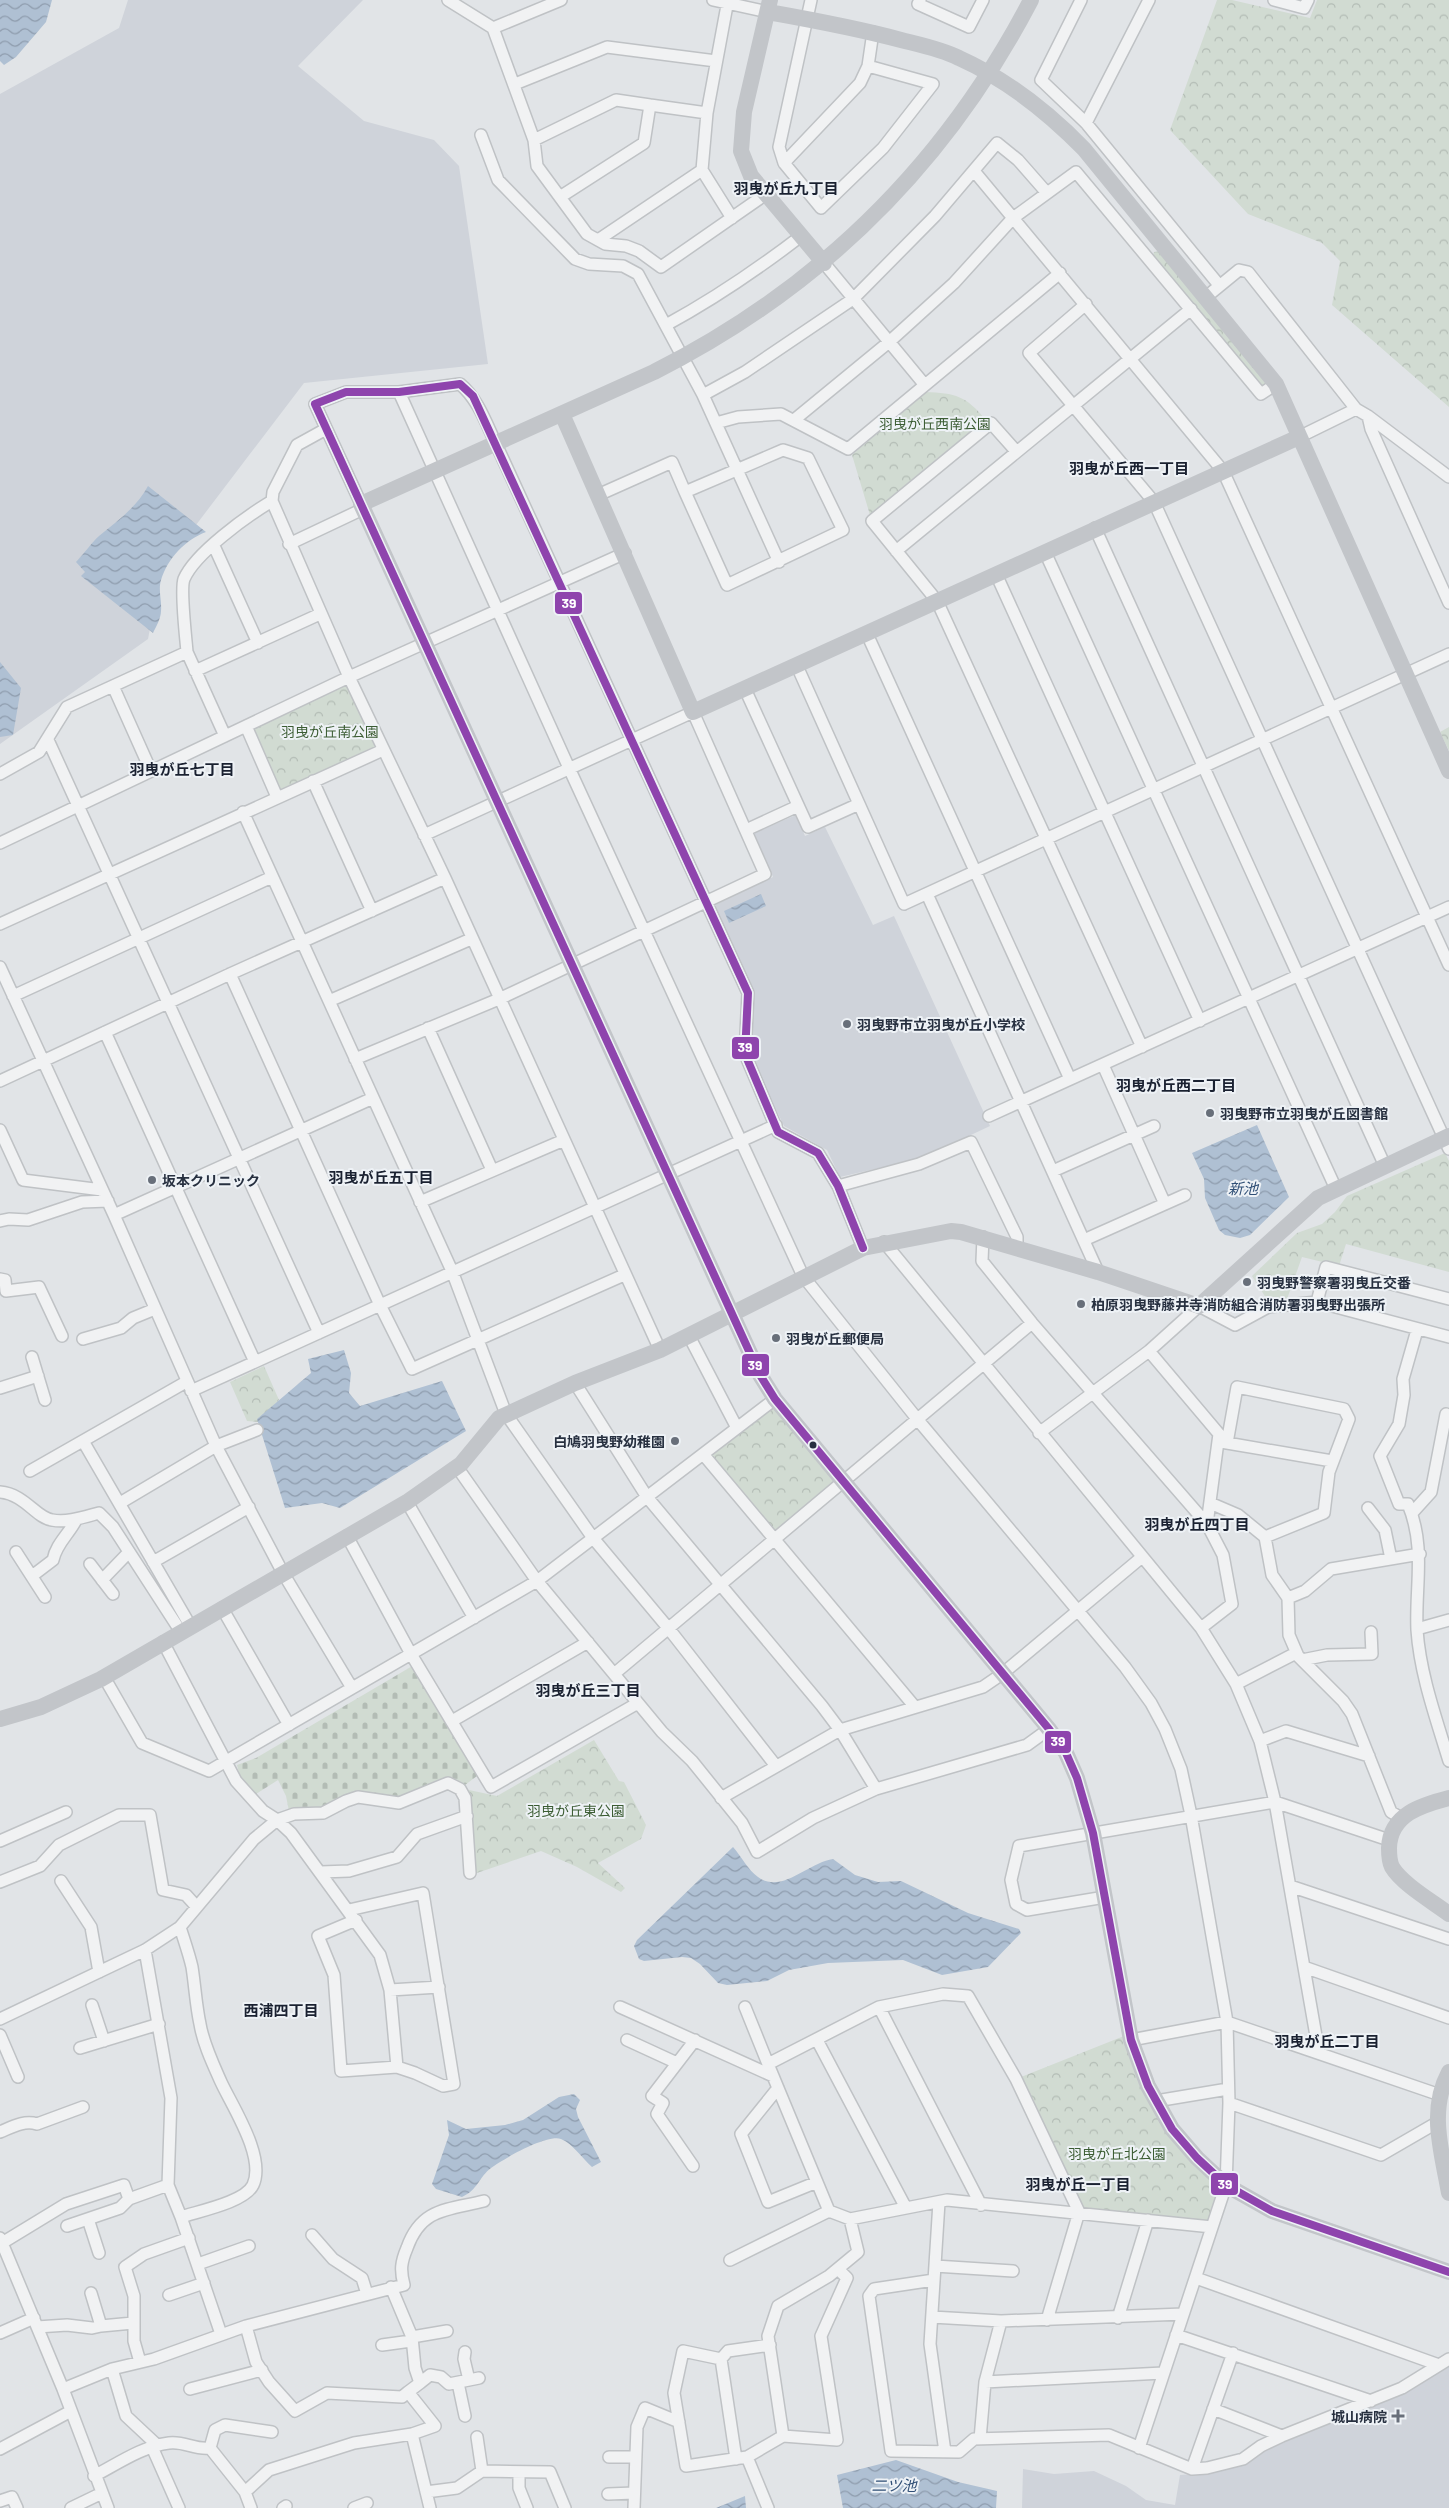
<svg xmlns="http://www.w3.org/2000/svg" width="1449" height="2508" viewBox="0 0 1449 2508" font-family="Barlow,'Noto Sans JP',sans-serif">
  <defs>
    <pattern id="forest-crowns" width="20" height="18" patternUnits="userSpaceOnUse" patternTransform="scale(1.25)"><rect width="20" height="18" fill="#d1dbd2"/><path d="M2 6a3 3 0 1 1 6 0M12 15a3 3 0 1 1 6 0" fill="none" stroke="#b3bcb5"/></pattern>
    <pattern id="cemetery-stones" width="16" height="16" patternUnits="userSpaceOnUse" patternTransform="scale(1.25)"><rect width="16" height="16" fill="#d1dbd2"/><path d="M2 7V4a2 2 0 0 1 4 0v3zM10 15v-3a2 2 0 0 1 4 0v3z" fill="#b3bcb5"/></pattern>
    <pattern id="water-waves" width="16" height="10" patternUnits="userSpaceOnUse" patternTransform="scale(1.25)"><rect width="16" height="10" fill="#afc0d3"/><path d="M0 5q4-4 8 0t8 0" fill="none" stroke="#8e9cad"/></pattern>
  </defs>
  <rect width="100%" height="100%" fill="#e1e4e7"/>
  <!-- built -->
  <path fill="#cfd3da" d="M128,0H363L298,66L364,121L434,140L459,166L488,364L304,383L161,571L148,639L0,744V94L119,28Z
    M796,815L805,836L825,827L873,925L894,916L990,1126L922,1158L840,1177L827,1150L784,1126L749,1054L754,994L713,906L773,877L754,833Z
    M1449,2366V2508H1022L1023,2469L1054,2474L1094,2471L1126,2486L1146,2500L1175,2505L1180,2475L1219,2472L1250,2461L1267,2449L1293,2437L1399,2395Z"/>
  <!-- forest -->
  <path fill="url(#forest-crowns)" d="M1217,0H1232L1310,18L1317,0H1449V407L1332,305L1340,261L1322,243L1248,214L1170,130Z
    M1161,251L1269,381L1267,387L1261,388L1153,258L1154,252Z
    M925,392C956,393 966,396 986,420L870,515L852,455Z
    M350,680L383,750L279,794L249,728Z
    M1449,727V751L1440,732Z
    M1445,1153L1449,1161V1272L1346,1244L1339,1266L1302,1257L1287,1299L1268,1301L1252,1276L1297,1233L1322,1224L1335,1212L1347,1196Z
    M264,1366L279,1400L258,1422L247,1421L230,1382Z
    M774,1406L836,1481L775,1532L710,1455Z
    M594,1740L619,1781L624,1782L646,1825L641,1839L598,1863L625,1888L621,1892L577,1867L541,1851L474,1874L469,1790L497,1796Z
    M1124,2036L1142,2085L1222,2187L1209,2224L1082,2208L1016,2079Z"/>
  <!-- cemetery -->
  <path fill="url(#cemetery-stones)" d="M414,1665L477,1776L465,1785L447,1777L397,1798L359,1793L323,1810L289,1811L286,1796L278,1780L256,1794L240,1777L237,1765L256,1758Z"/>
  <!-- water -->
  <path fill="url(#water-waves)" d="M0,0H52L46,22L16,57L4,65L0,61Z
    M148,486L206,532C185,540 168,558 161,580C158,591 162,601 161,611C161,618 156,627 153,633L81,576L85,572L76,562C84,554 91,543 99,536C117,521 137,507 148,486Z
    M0,662L21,688L13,735L0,737Z
    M761,894L766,906L729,923L724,911Z
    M1257,1125L1289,1197L1250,1235L1240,1238L1225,1235L1219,1230L1205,1198L1204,1179L1192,1153Z
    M344,1350L351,1373L349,1393L360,1406L442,1381L466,1431L340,1508L322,1503L285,1508L257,1419L311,1373L308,1359Z
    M733,1847C741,1856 748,1870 758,1877C781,1895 809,1862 833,1859L855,1875L878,1882L901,1881L968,1913L1019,1929L1021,1933L988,1967L942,1975L903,1960L828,1963L789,1970L767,1981L727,1985L718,1983L700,1964L691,1958L682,1957L644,1961L639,1959L634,1946L637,1940Z
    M574,2094L580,2100L576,2109L578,2117L601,2162L592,2167C583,2159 573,2144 561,2139C547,2134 503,2159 491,2168C479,2177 478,2190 462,2197L436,2189L432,2184L449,2135L447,2120L466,2129L505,2125L523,2120L559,2097Z
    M896,2460L958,2482L997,2491L996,2508H843L837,2475Z
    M745,2496L746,2508H716Z"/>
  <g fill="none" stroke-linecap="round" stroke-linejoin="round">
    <defs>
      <path id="street" d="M448,0L493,28L534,140L537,166L587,234L605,244L626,246L639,251L661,267L766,194
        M713,0L768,12
        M728,0L707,113L702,170L732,218
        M811,0L779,147L784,163L860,83L868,66L873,32
        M920,0L918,4L969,27L983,0
        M1081,0L1041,80L1086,123L1219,285
        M1274,0L1304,8L1308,0
        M493,28L561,0
        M515,84L607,47L716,61
        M1086,123L1149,0
        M481,135L498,180L575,259L589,264L623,266L638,274L703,395L779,562
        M534,140L616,100L650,105
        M784,163L821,208L883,148L933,84L868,66
        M560,197L644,143L650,105L707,113
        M598,240L702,170
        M824,263L924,384
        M1206,297L1239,270L1248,272L1356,409L1368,416L1449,477
        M1086,304L1029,353L1154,502L1449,1149
        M666,325C714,299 758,269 801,236
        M1276,384L1261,394L1076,172L1013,218L1223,471L1449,965
        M399,392L569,768L803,1276L918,1420L1125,1667L1151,1703L1165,1729L1181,1769L1191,1815L1227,2022L1229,2103L1226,2185L1139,2448
        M703,395L745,372L853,299L935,216L997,143L1018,160L1047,193
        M1368,416L1371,429L1449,603
        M794,420L889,342L954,283L1013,218L974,171
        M716,423L738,417L781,414L848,449L1060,273
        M326,429L297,445L273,492L272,501L349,677L445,878L660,1350
        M1299,437L1356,409
        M783,450L808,458L843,530L727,585L685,492Z
        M1016,451L991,423L872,521L937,601L1142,1047
        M598,495L672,462L685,492
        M361,504L315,404L346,392H399L460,384C478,399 486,423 496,444L748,993L745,1054L778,1132L818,1153L838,1186L863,1248
        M1095,528L1385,1166
        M289,544L363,509
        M214,546L258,643
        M896,551L1191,309
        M1045,552L1336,1189
        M996,574L1200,1021
        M867,634L1070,1079
        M187,652L225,736
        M797,666L904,904L1449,654
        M195,671L320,614
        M113,686L151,771
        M745,689L808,827L859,804
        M246,726L277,797
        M48,740L319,1333
        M0,774L39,752L67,707L187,652C186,639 180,589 184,579C195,553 247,516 272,501
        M313,781L372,911
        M243,812L452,1271L506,1414L593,1538L669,1629L776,1766
        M746,830L798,806
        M0,843L349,677L625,553
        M927,894L1098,1272
        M0,924L383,750
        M0,967L114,1215L216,1446L283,1573L352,1688
        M230,974L380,1305L412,1369L624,1275
        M13,996L272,877
        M329,1001L471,939
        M428,1028L492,1170
        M105,1032L255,1362
        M355,1059L499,999L765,874L693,712L424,835
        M1103,1065L1165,1204
        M0,1081L230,974L445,878
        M989,1116L1449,907
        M0,1130L23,1180L102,1190
        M1053,1171L1154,1126
        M838,1186L919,1164L971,1142L1017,1237V1247
        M420,1202L564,1140
        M114,1215L373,1098
        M0,1221L9,1219L28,1220L82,1202L108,1201
        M983,1237L982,1261L1032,1323L1207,1524L1223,1555L1232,1604L1201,1628
        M1084,1240L1185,1195
        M884,1242L1201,1628L1236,1684L1260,1741L1275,1802L1319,2053
        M0,1279L5,1280L6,1291L39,1287L62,1336
        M1317,1302L1326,1267L1449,1299
        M1417,1330L1403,1379L1404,1395L1399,1424L1380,1456L1399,1504H1408C1426,1547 1415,1586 1417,1630C1420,1674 1436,1718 1449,1761
        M689,1336L737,1428
        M83,1339L121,1328L133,1318L155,1309
        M1149,1351L1219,1434L1207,1524
        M32,1357L45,1400
        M575,1383L647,1497L822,1706L840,1730L876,1789
        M0,1388L38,1376
        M191,1391L776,1125
        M1039,1433L1149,1351L1199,1306L1235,1325L1268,1307L1317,1302L1449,1337
        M83,1441L191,1627
        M1221,1442L1332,1461
        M1227,1443L1237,1387L1344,1409L1349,1419L1329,1472L1324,1513L1265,1537
        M703,1454L915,1707
        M457,1467L537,1581L662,1732L692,1761L742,1823L757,1852L813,1818L876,1789L1027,1745L1049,1729
        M30,1471L186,1382
        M0,1492C25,1494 36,1518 52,1520C67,1523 84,1517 99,1513L113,1527L181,1632
        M407,1502L474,1618
        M120,1503L216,1446L257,1430
        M1210,1503L1238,1515L1265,1537L1272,1575L1288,1598L1289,1635L1298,1656L1343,1701L1352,1714L1391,1812L1401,1818
        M1368,1508L1385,1530L1391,1559
        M1412,1513L1431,1492L1446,1414
        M347,1536L411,1654L491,1787L638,1703
        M16,1552L45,1597
        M153,1562L249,1507
        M90,1564L113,1594
        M32,1576L53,1560C56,1544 69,1534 76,1520
        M102,1580L129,1552
        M1288,1598L1305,1591L1331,1569L1420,1554
        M222,1608L289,1725
        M1417,1629L1449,1620
        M1302,1660L1327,1655L1372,1654L1371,1632
        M614,1674L1032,1323
        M104,1677L142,1743L209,1771L537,1581L775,1399
        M1236,1684L1296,1653
        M452,1721L588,1642
        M1260,1741L1286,1731L1369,1756
        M721,1798L840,1730L983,1687L1002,1674L1142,1557
        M0,1841L66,1812
        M321,1872L349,1871L397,1857L417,1834L467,1816
        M61,1881L91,1927L99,1972
        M0,1882L40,1866L59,1845L119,1815H150L163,1890L186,1895L196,1906
        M1290,1886L1449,1939
        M1105,1897L1027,1910L1016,1904L1011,1880L1019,1846L1275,1802L1389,1840
        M349,1910L423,1893L454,2084L443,2086L415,2073L397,2067L341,2071L334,1975L318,1936L356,1920
        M180,1927C184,1940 189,1954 192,1967C195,1986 196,2006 200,2024C203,2043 213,2064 221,2082C232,2106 266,2157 253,2185C245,2202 199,2211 181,2217L221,2334
        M145,1950L171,2098L168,2185L181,2217
        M1304,1967L1449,2018
        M390,1990L439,1987
        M92,2005L104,2041
        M620,2007L773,2076
        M745,2007L768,2064
        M879,2007L981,2205
        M0,2019L145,1950L180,1927L254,1839L277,1820L263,1811L236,1781L163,1642
        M0,2035L18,2077
        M627,2040L677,2063
        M817,2040L906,2208
        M1131,2040L1227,2022L1440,2095
        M80,2048L159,2024
        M397,2067L390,1990L380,1955L291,1833L277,1820L294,1814L323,1813L346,1801L358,1797L399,1803L448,1783L460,1789L465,1798L470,1873
        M778,2088L741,2134L768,2202L817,2182
        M1156,2101L1228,2089
        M1229,2103L1381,2155L1438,2122
        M0,2132C12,2127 24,2120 37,2124L83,2107
        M693,2166L657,2114L663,2103L652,2096L695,2040
        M939,2202L930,2344L945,2452
        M88,2219L99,2253
        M67,2226L120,2208L129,2199
        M312,2235L333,2259L362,2278L367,2294
        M0,2238L63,2389L108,2508
        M2,2243L66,2204L124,2185L129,2199L168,2185
        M730,2260L829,2211
        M198,2264L249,2246
        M935,2266L1013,2271
        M1196,2278L1439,2365
        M934,2280L874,2289L869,2296L891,2451L959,2452L974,2439L1109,2435L1192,2469L1207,2468L1243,2459L1261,2446L1282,2436L1402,2388L1449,2359
        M391,2287L412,2337L415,2368L420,2383L408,2392
        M169,2295L204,2283
        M932,2317L1001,2321
        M1118,2318L1148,2220
        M1047,2320L1079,2212L1016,2079L968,1996L943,1994L879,2007L768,2064L829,2211L850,2219L947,2200L1212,2227
        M101,2326L133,2323
        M37,2327L67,2325L92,2328L101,2326L91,2293
        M0,2333L34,2318
        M1176,2335L1371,2401
        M412,2337L447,2331
        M382,2345L411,2341
        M465,2352L464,2359L469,2380
        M721,2359L683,2351L674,2393L686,2466L747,2457L783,2436L768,2336L778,2306L829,2276L858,2252L850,2219
        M140,2362L134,2341V2296L125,2267L144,2254L189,2238
        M112,2369L126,2416L157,2445
        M985,2382L1163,2373
        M420,2383L430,2375L441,2377L449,2384L479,2378
        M458,2383L465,2416
        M63,2389L112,2369L154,2359L246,2326L404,2285C400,2270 401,2262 407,2248C421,2208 447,2210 484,2201
        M190,2389L262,2370
        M1213,2409L1282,2436
        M412,2434L430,2508
        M783,2436L837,2440L821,2336L847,2278L838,2269
        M477,2437L482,2471
        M980,2439L985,2382L1001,2321L1183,2314
        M152,2447L179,2508
        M210,2448L215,2430L225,2425L272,2432
        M0,2449L71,2411
        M609,2457H636
        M747,2457L768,2508
        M736,2459L721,2359L728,2351L770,2345
        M1192,2469L1233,2353
        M519,2472V2488L527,2508
        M94,2476C117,2464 143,2446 169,2443C185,2441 194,2450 210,2448L245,2492L269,2470L354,2443L412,2434L435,2426L408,2392L402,2397L327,2393L295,2411L269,2382L256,2362L246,2326
        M245,2492L251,2508
        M426,2492L457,2488L482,2471L550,2472L565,2508
        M608,2494L634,2493
        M0,2501L12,2497L17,2508
        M71,2508L102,2493
        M283,2508L286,2506
        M354,2508L367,2503
        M634,2508L637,2427L645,2408L679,2422"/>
    </defs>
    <!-- street casing -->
    <use href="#street" stroke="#bfc2c5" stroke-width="14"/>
    <!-- street -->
    <use href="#street" stroke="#f1f2f3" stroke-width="11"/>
    <!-- secondary -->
    <path stroke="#c2c5c9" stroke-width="16" d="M770,0L744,112L741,151L751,176L824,263
      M1031,0C945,165 821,288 654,372L361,504L760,1375L775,1399L1049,1729L1066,1753L1077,1778L1093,1833L1131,2040L1148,2086L1172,2129L1197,2158L1226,2185L1272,2211L1449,2272
      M768,12C813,20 857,28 901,40C921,45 941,49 959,58C1008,80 1047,111 1084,149L1276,384L1449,771
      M562,414L693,712L1299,437
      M0,1719L41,1707L101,1679L407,1502L461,1464L499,1418L575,1383L660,1350L863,1248L951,1231L961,1232L1098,1272L1199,1306L1318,1198L1449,1136
      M1449,1798C1422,1805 1390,1814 1389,1848C1389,1854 1389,1861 1392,1867C1402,1884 1433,1902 1449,1914
      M1449,2072C1428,2111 1442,2152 1449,2193"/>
    <defs>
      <path id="bus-1" d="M863,1248L838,1186L818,1153L778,1132L745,1054L748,993L473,396L460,384L399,392H346L315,404L760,1375L775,1399L1049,1729L1066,1753L1077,1778L1093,1833L1131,2040L1148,2086L1172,2129L1197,2158L1226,2185L1272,2211L1449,2272"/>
    </defs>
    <!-- bus-1 casing -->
    <use href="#bus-1" stroke="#eef2f6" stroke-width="11"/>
    <!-- bus-1 -->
    <use href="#bus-1" stroke="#8e44ad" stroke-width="8"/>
  </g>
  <!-- markers -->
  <g fill="#686f7a" stroke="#eef2f6" stroke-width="2">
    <circle cx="847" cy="1024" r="5"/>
    <circle cx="1210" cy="1113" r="5"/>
    <circle cx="152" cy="1180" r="5"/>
    <circle cx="1247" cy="1282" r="5"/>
    <circle cx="1081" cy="1304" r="5"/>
    <circle cx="776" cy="1338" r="5"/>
    <circle cx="675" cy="1441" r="5"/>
    <path d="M1395.5 2408.5h5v5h5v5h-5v5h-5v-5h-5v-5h5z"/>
  </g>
  <circle fill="#273040" stroke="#eef2f6" stroke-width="2" cx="813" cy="1445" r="4.5"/>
  <g text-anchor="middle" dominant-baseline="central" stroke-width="4" stroke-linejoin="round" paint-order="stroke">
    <!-- park labels -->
    <g font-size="14" fill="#3c5d34" stroke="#eef2f6">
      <text x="935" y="423">羽曳が丘西南公園</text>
      <text x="330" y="731">羽曳が丘南公園</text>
      <text x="576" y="1810">羽曳が丘東公園</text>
      <text x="1117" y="2153">羽曳が丘北公園</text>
    </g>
    <!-- poi labels -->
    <g font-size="14" font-weight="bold" fill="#273040" stroke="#eef2f6" text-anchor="start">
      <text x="857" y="1024">羽曳野市立羽曳が丘小学校</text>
      <text x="1220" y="1113">羽曳野市立羽曳が丘図書館</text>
      <text x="162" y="1180">坂本クリニック</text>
      <text x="1257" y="1282">羽曳野警察署羽曳丘交番</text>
      <text x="1091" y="1304">柏原羽曳野藤井寺消防組合消防署羽曳野出張所</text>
      <text x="786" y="1338">羽曳が丘郵便局</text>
      <text x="665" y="1441" text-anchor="end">白鳩羽曳野幼稚園</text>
      <text x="1387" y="2416" text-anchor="end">城山病院</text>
    </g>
    <!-- neighbourhood labels -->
    <g font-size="15" font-weight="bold" fill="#1a2131" stroke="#eef2f6">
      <text x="786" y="188">羽曳が丘九丁目</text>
      <text x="1129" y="468">羽曳が丘西一丁目</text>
      <text x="182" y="769">羽曳が丘七丁目</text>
      <text x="1176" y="1085">羽曳が丘西二丁目</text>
      <text x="381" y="1177">羽曳が丘五丁目</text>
      <text x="1197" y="1524">羽曳が丘四丁目</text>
      <text x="588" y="1690">羽曳が丘三丁目</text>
      <text x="281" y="2010">西浦四丁目</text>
      <text x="1327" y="2041">羽曳が丘二丁目</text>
      <text x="1078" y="2184">羽曳が丘一丁目</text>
    </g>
    <!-- water labels -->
    <g font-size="15" font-style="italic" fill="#304f76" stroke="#eef2f6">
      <text x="1243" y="1188">新池</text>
      <text x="894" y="2485">二ツ池</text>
    </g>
  </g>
  <g stroke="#eef2f6" stroke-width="2">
    <rect x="554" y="591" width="29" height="24" rx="5" fill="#8e44ad"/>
    <rect x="731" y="1036" width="29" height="24" rx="5" fill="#8e44ad"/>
    <rect x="741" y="1353" width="29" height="24" rx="5" fill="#8e44ad"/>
    <rect x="1044" y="1730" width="28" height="24" rx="5" fill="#8e44ad"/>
    <rect x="1210" y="2172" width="29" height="24" rx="5" fill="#8e44ad"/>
  </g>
  <g font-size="14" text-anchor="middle" font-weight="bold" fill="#fff">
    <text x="569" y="608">39</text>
    <text x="745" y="1052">39</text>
    <text x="755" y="1370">39</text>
    <text x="1058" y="1746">39</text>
    <text x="1225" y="2189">39</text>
  </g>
</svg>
